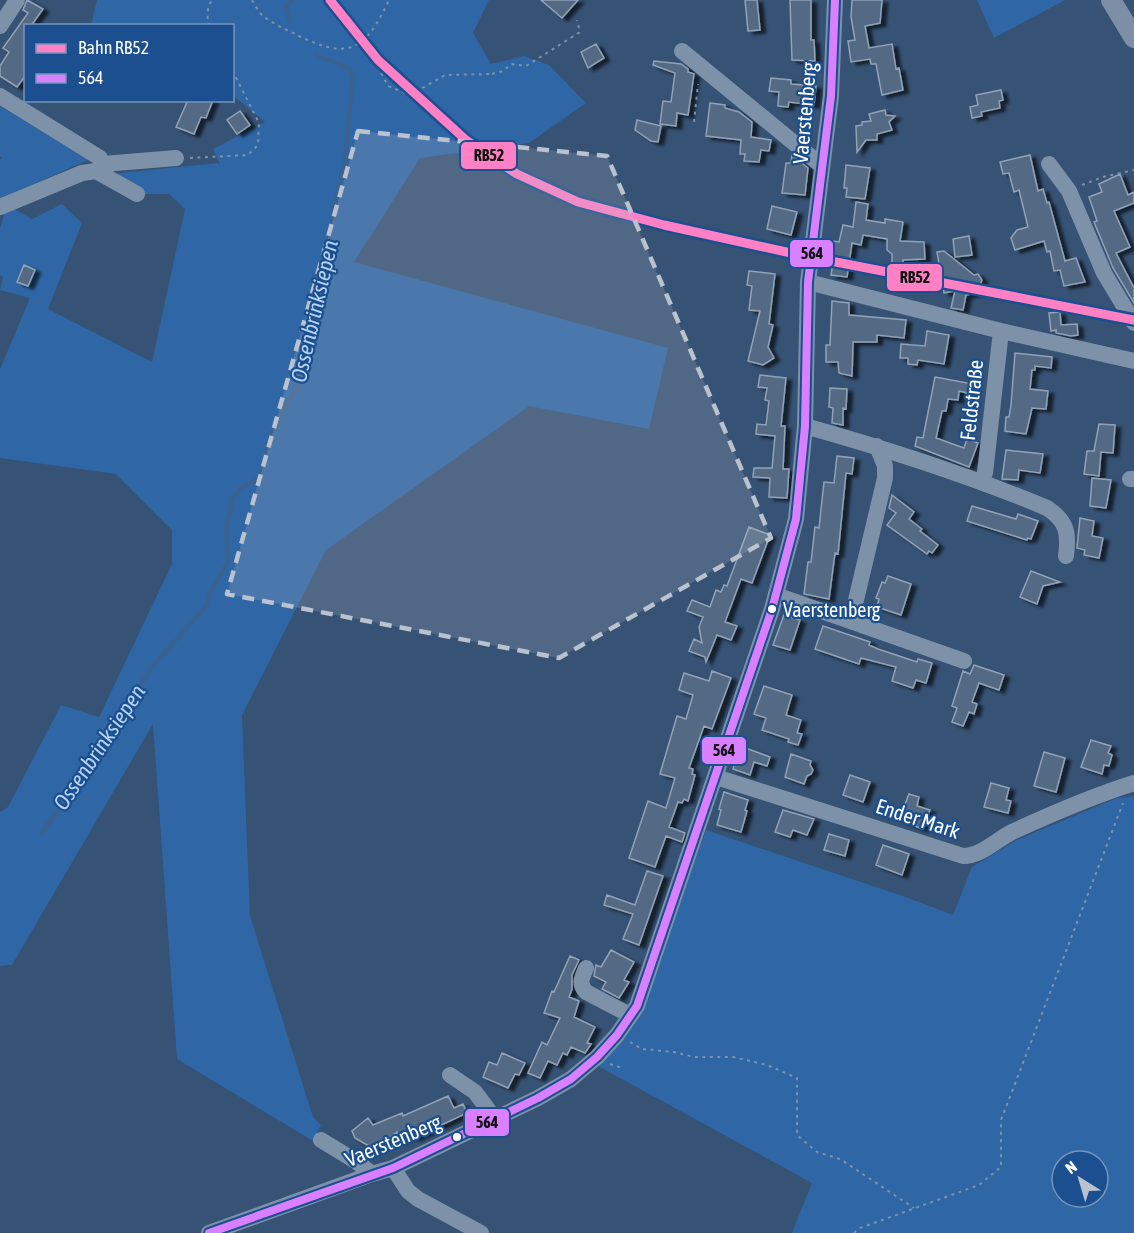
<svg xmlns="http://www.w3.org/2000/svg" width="1134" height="1233" viewBox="0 0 1134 1233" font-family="'Asap Condensed',sans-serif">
  <defs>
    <filter id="shadow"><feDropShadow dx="5.5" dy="3" stdDeviation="1.5" flood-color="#0009"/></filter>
  </defs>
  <rect width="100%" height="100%" fill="#365274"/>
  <!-- green -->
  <path fill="#2f66a5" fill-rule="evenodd" d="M97,0H325L327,3L331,0H489L473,33L491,64L524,56L549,65L586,103L529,143L420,158L354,262L668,348L649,429L529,406L326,550L242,715L250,916L313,1117L321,1125L313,1141L177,1059L153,724L12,965L0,966V812L8,807L61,705L99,717L172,564V530L116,474L0,458V369L30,298L0,290L3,277L0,275V228L7,205L32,219L62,204L82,223L48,309L152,362L185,209L169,194H137L111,174L218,163L221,167L213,149L265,122L233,95L232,26L91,25Z
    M977,0H1065L994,38Z
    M0,106L88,160L0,199V160L2,158L0,156Z
    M1134,796V1233H792L812,1183L598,1066L641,1011L706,830L903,896L953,915L972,867L1017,840L1117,798ZM1062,1161H1098V1197H1062Z"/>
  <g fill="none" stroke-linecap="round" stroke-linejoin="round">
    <!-- stream -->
    <path stroke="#3b618d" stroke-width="4" d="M290,21L286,6L293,0
      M42,833L101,748L152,667L207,605L209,595L228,562L226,525L232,508L231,500L242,487L260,478L271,435L293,393L297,392L300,371L314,333L316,319L314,309L317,295L316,283L330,242L329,231L335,217L333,211L345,163L353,76L348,68L316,55"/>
  </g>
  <!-- building -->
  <path fill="#526984" stroke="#92a2b6" stroke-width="1.5" filter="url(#shadow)" d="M27,0L43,9L31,26H26V75L17,87L0,76V66L9,52L3,48L28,13L23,10Z
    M541,0H578L562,18Z
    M745,0H757L760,30L748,31Z
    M790,0H811V40H814L815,61L792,60Z
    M852,0H882L880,23L865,26L869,48L892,44L896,69L899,68L903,90L882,95L876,64H871L870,59L851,62L848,41L855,40L851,17Z
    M596,44L604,58L588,68L581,52Z
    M654,61L681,64L688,69V72L694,74L688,115L677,113L676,126L660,124L663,101L671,102L675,73L653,65Z
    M771,78L791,80V84L816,86L814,105L789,102L788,107L778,106L779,92L769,91Z
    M1001,90L1003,100L999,101L1000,108L981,112L982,116L972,118L970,107L978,105L976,95Z
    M188,100H213L206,118L201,117L194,134L176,127Z
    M710,103L725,105V108L739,112L752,122L751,137L771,140L769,151L761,150L759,162L744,161L745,154H740L741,140L706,136Z
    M885,110L886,115L895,116L889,122L892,130L877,134V140H866L857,152L856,126L862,125V122L871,121L869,114Z
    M240,111L250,125L237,134L227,120Z
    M637,120L661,126L658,142L651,141L635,130Z
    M792,155L808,168L805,195L782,193L786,163H791Z
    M1030,155L1038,191L1043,189L1047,203L1049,202L1065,261L1076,258L1085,282L1064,286L1060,270L1054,271L1050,251L1047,252L1044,241L1015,250L1011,238L1017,230L1028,227L1019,190L1014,192L1009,173L1003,174L1000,162Z
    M846,165L870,168L865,199L846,197L847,188H844Z
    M1120,174L1128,195L1134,192V203L1114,211L1130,247L1116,253L1134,288V303L1113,268L1094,222L1097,221L1089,197L1102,192L1099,184Z
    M856,202L868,204L866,220L885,223V219L903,222L900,241L924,242L925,259L903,260V268H892V254L887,250V239L863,235L861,245L852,243L847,277L831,275L834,257L831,256L833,241L839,242L843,225L853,227Z
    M772,206L797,212L791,235L767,229Z
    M969,236L972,255L955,257L953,239Z
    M944,251L974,275L978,274L982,280L977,293L966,295L963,310L951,308L955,291L944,293L937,252Z
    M24,265L35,270L28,286L17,282Z
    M749,271L775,274L769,324L773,325L768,347L774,358L763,365L748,361L760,311L749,310L752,286L747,285Z
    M832,301L849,303V315L906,320L904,338L877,335V342H853L852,376L839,373L838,362H826V345H830Z
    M1060,312L1061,325L1077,324L1078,335L1071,336L1056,333V330L1051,331L1049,313Z
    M927,331L949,335L944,364L918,360L917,365L908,364V358H900L901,344L925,346Z
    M1015,353L1052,357L1051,368L1035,366V370H1032L1030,389L1048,391L1046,409L1032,408L1026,434L1005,431L1006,417H1009L1011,405Z
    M760,375L786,378L781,426H785L783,469H789L787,498L769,497L770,478L753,477L754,468H772L775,436L756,434L757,424L766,425L769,401L765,400L767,388L758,387Z
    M935,377L973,384L971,394L959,391L958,400L948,399L946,411H942L936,438L964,448L967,439L978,443L969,467L915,446L917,437L923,438Z
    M830,388L847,389L846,409L843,408V425L832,423L833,408L829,407Z
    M1099,424L1115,425L1113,453L1101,452L1099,476L1084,474L1087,451H1094Z
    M1006,450L1043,454L1040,473L1019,470L1018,480L1002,479Z
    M837,456L854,458L852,474L846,473L838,554L835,553L829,599L804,594L808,562H811L815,527L819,528L824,482L834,483Z
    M1092,478L1111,480L1106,508L1090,506Z
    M892,495L914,512L909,519L922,529L920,531L938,545L932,553L929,551L927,554L887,525L896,513L889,508Z
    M972,506L1016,519L1018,514L1038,521L1031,539L1028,538L1027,540L967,521Z
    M1080,518L1094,521L1092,536L1103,538L1099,558L1084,555L1085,550L1077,548Z
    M749,527L770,535L752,583L741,579L725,622L737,626L731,640L717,635L706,662L705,657L689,651L694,639L702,643L699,627L703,617L687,611L692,600L710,607L716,590L721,592L724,585L727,586Z
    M1031,571L1060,582L1043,586L1037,604L1020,597Z
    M888,576L911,584L901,615L877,607L879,599L876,598L882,582L885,583Z
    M784,615L800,620L790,650L773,645Z
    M823,626L870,642L869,645L878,649L917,662L918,659L932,663L926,683L916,680L913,688L892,681L896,667L861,658L859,664L815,649Z
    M974,665L1004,675L999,690L979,683L972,702L977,704L974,714L969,712L963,726L952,722L957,708L952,706L963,671L970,674Z
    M712,671L731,678L712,729L704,726L689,768L693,769L692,774L695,775L688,801L684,799L682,803L678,802L669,827L685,833L682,842L666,836L655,867L629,858L648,801L666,808L675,778L660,774L677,716L686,719L693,695L679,690L684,673L709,681Z
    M764,686L792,695L786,715L801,720L797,733L802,734L798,745L788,742L789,739L762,730L766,718L754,714Z
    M1091,740L1111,746L1108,753L1112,755L1109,766L1104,765L1102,774L1081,767Z
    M740,746L770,757L767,766L754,762L750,775L733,769Z
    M1044,752L1065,758L1056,792L1034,786Z
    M791,754L811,761L810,765L813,770L811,774L807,776L804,784L785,777Z
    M850,775L870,782L863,802L843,795Z
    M991,783L1009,788L1006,800L1011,801L1008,813L984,807Z
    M724,792L748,800L745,810L747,811L741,832L717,825L721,810L719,809Z
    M909,794L919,797L917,806L930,810L922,829L899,819Z
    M783,810L814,819L807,835L793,830L790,837L775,832Z
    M829,834L849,840L845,856L824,850Z
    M883,845L909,854L902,875L876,865Z
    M647,871L663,876L639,945L623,939L633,914L604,905L607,895L635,905Z
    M611,950L634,962L624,980L629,982L619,998L602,989L606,982L594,976L596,965L601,967Z
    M570,956L579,960L572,975V989L569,997L579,1001L574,1017L595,1027L587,1043L591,1044L585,1053L571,1047L567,1055L563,1053L557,1065L548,1061L540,1078L528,1073L542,1042L547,1045L560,1018L544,1013L552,991L554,992Z
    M502,1053L525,1063L519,1075L515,1074L508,1088L483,1077L489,1062L497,1065Z
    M448,1096L454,1108L463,1104L467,1113L414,1138L413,1135L400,1141L397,1132L374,1149L355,1138L352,1131L368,1118L373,1125L402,1113L403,1116Z"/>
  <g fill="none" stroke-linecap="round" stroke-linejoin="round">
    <!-- path -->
    <path stroke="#7d92a8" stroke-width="2" stroke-dasharray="3 4.5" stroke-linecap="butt" d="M252,0C255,5 258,11 262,15C272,24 288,30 299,36C350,61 366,49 389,0
      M210,26C206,17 207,7 212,0
      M359,43L377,65L388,86L410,95L445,75L491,74
      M492,74L503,71L511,64L526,66L580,32L577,20
      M694,122L698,84
      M190,158L248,155L258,145L259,123L232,70
      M1082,185L1103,177L1134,170
      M630,1042L642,1049L674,1052L694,1057H733L767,1065L797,1078V1135L817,1152L840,1159L914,1208
      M610,1064L622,1068
      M854,1233L860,1228L979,1185L1001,1167V1120L1123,803"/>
    <!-- minor -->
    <path stroke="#7d92a8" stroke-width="16" d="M0,26L17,0
      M682,51L822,166
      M0,96L100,158L103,164
      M1049,164L1069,191L1104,273L1134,323
      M96,171L137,194
      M0,207L82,173L96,171L103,164L176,158
      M808,282L1001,331L1134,361
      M805,426C887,449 968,475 1047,508C1067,521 1069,533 1066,556
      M985,473L1001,331
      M1130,479H1134
      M776,595L964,661
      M856,600L885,478V466L877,446
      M716,777L963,856C981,856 996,840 1012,832C1051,814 1093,796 1134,783
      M586,968C582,978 578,983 586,992L630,1015
      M450,1075L475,1092L495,1119
      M321,1140L357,1162L372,1174
      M393,1168L408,1191L418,1199L481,1233
      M209,1233L372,1174L393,1168L538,1098L571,1079L597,1057L617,1035L637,1006L772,609L796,519L805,426L808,282L831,96L835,0"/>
    <!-- major -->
    <path stroke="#7d8ea7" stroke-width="20" d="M1111,0L1134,38"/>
    <defs>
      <path id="bus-1" d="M209,1233L393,1168L538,1098L571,1079L597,1057L617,1035L637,1006L772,609L796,519L805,426L808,282L831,96L835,0"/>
    </defs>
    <!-- bus-1 casing -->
    <use href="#bus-1" stroke="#1b4f8f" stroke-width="12"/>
    <!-- bus-1 -->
    <use href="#bus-1" stroke="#d880ff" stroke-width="8"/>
    <defs>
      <path id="rail-1" d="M330,0L378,60L466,140L517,174L578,202L664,225L800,255L1134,320"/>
    </defs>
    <!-- rail-1 casing -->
    <use href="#rail-1" stroke="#1b4f8f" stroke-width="14"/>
    <!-- rail-1 -->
    <use href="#rail-1" stroke="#ff80c5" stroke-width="9"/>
  </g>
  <!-- marked area -->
  <path fill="#b9c2ce" fill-opacity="0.2" stroke="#b9c2ce" stroke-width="4.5" stroke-dasharray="12 8" stroke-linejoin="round" d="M358,131L607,156L771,538L559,658L227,594Z"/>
  <!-- markers -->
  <g fill="#fff" stroke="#1b4f8f" stroke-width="2">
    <circle cx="772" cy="609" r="5"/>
    <circle cx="457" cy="1137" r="5"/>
  </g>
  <g text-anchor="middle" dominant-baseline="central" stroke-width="4.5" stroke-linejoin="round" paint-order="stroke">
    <!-- bus labels -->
    <g font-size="20" fill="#fff" stroke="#1b4f8f" text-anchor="start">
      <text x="783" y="609">Vaerstenberg</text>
    </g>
    <!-- street labels -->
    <g font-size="21" fill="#fff" stroke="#1b4f8f">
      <text transform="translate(804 113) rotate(-85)">Vaerstenberg</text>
      <text transform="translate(971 400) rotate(-84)">Feldstraße</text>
      <text transform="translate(918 818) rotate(18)">Ender Mark</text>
      <text transform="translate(393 1140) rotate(-23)">Vaerstenberg</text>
    </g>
    <!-- water labels -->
    <g font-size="22" font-style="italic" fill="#b5d3f5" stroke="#1b4f8f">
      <text transform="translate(314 311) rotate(-77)">Ossenbrinksiepen</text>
      <text transform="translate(99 747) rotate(-56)">Ossenbrinksiepen</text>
    </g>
  </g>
  <g stroke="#1b4f8f" stroke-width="2">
    <rect x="460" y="141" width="57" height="29" rx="6" fill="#ff80c5"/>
    <rect x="789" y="239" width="45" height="29" rx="6" fill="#d880ff"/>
    <rect x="886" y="263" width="57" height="29" rx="6" fill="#ff80c5"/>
    <rect x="701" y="736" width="46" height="29" rx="6" fill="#d880ff"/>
    <rect x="464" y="1108" width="46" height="29" rx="6" fill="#d880ff"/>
  </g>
  <g font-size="16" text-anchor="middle" font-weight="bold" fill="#111">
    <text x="489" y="161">RB52</text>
    <text x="812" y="259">564</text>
    <text x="915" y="283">RB52</text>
    <text x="724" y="756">564</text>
    <text x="487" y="1128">564</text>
  </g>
  <!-- legend -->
  <rect x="24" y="24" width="210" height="78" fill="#1b4f8f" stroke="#7695bc" stroke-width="1.5"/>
  <rect x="36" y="44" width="30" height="9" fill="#ff80c5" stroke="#7695bc" stroke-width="1.5"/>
  <text x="78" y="54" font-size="18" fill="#ffffff">Bahn RB52</text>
  <rect x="36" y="74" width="30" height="9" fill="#d880ff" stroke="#7695bc" stroke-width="1.5"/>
  <text x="78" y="84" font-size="18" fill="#ffffff">564</text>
  <!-- north arrow -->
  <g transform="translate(1080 1179) rotate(323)"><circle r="28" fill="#1b4f8f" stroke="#7695bc" stroke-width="1.5"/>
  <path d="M0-4.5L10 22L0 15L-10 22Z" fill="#b9c2ce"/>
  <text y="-9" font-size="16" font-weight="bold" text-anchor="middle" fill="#ffffff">N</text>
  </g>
</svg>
